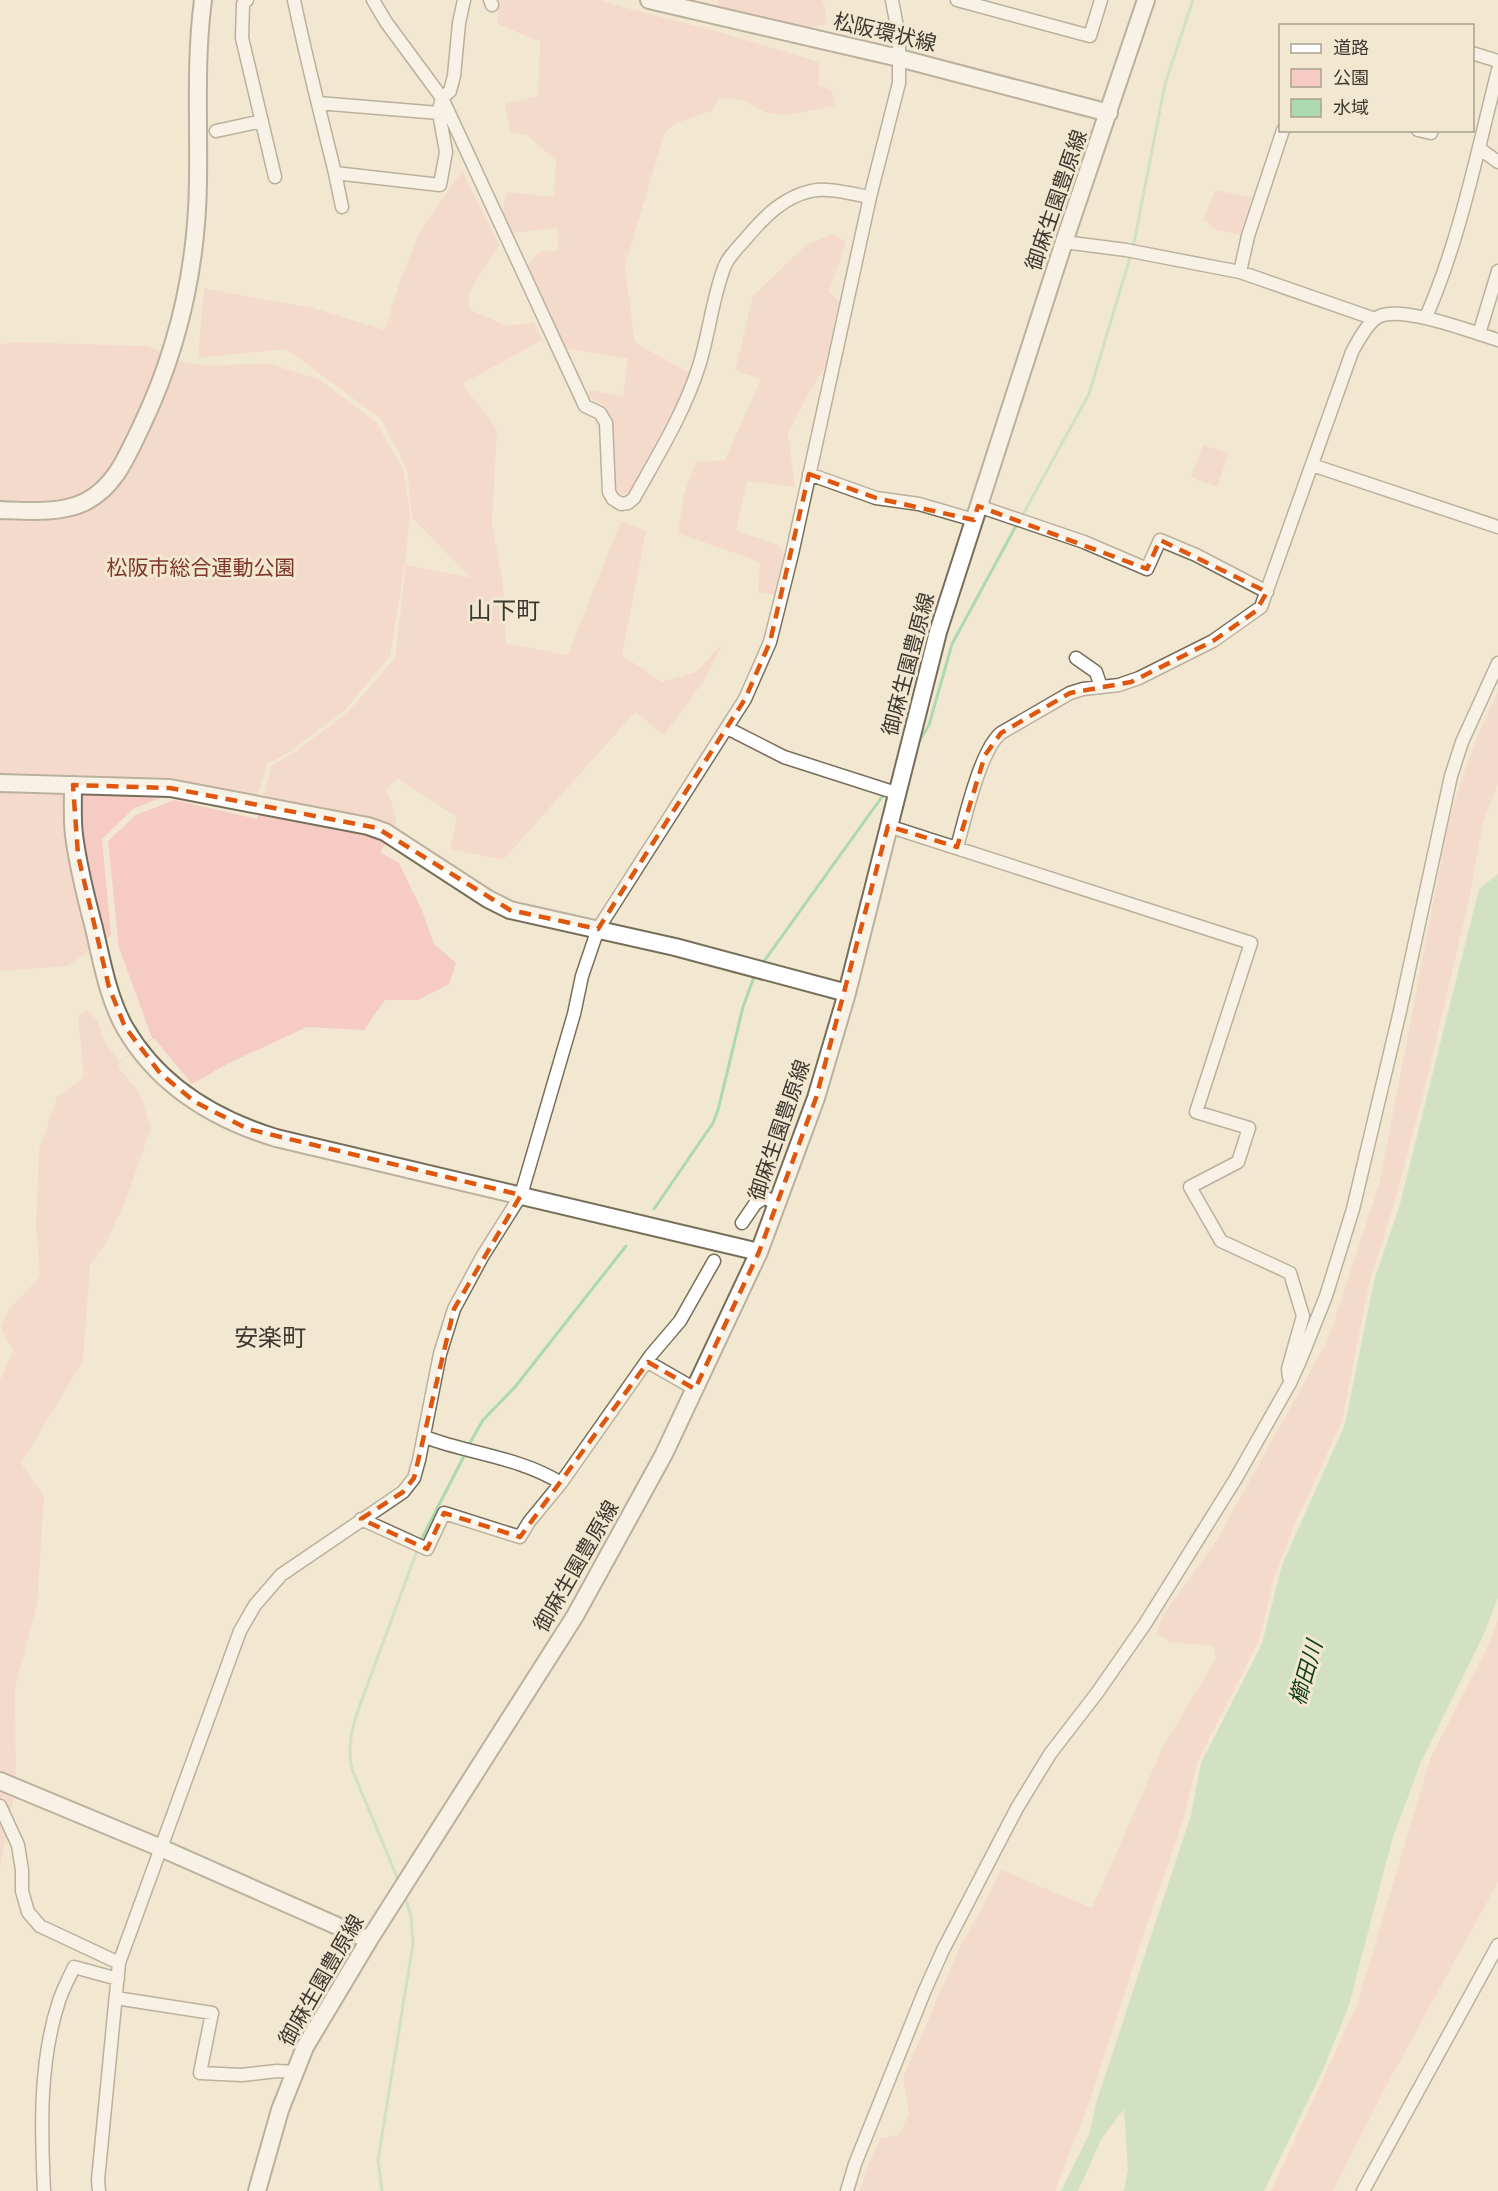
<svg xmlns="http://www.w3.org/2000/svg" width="1498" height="2191" viewBox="0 0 1498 2191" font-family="Poppins,'Noto Sans JP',sans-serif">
  <rect width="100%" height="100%" fill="#f2e8d1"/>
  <!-- green -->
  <path fill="#f5cbc4" d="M496,0H601L626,8L723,33L819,62V86L832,90L835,106L787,115L766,113L743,100L719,98L711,111L674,124L664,135L625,266L634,337L637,344L690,373L670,425L633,491L622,495L613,487L611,421L604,405L589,397V390L623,396L628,359L565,348L526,267L539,252L558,250L557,228L513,233L502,212L507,192L554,197L556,160L527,135L510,132L505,104L538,96L540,42L498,24Z
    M718,0H822L825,6L827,24L804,28L718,11Z
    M462,171L499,245L468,294L470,310L507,326L534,322L542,340L462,384L497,429L492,525L503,582L506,643L568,655L621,521L646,531L622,655L662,682L696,672L723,643L705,679L664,735L635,712L503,860L450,849L457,817L398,779L386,789C400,824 401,821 380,852L399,863L423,913L434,944L456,963L449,984L418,1000H385L364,1030L307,1027L227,1064L192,1084L154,1038L118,1064L121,1071L139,1091L151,1128L125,1202L106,1243L90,1265L83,1361L21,1463L44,1497L37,1605L15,1687L16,1785L0,1867V1380L13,1351L1,1328L9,1309L40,1277L36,1223L39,1150L57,1097L84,1077L78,1016L87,1010L97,1020L104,1041L119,1062L152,1038L119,948L108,841L136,815L174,800L257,819L272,765L293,753L346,714L395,658L406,565L471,578L412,518L407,469L381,419L286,349L198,358L204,288L276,302L310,307L385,330L399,284L419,233Z
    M1215,190L1255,198L1244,236L1217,230L1203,220Z
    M833,234L846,242L829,292L839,301L825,367L805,400L788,434L795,487L747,481L736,531L779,545L785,556L782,596L758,592L760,562L678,533L684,494L696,462L725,460L761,379L735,371L753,296L806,245Z
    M12,342L147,346L183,362L202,365L269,364L319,379L376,422L403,469L410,514L406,557L390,656L344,711L290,752L267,764L252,813L167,795L133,809L102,839L111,935L68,966L0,971V345Z
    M1203,445L1229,453L1217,487L1191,477Z
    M1498,693V784L1483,822L1469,899L1428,1075L1395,1201L1370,1280L1342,1421L1294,1526L1273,1582L1259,1640L1197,1763L1184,1818L1142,1939L1090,2100L1055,2191H860L870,2160L881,2138L899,2135L909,2113L903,2078L962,1942L983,1907L1001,1870L1092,1908L1162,1749L1216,1659L1213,1646L1171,1642L1156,1634L1163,1615L1214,1545L1328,1340L1380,1181L1449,820C1462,776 1476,734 1498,693Z
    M1498,1620V1882L1383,2092L1333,2191H1271L1357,2005L1430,1759L1488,1646Z"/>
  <!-- water -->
  <path fill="#acd9b0" d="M1498,874V1598L1483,1636L1421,1762L1392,1840L1349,2005L1323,2070L1264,2191H1124L1128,2170L1124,2109L1102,2138L1078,2191H1061L1090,2132L1096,2103L1191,1815L1201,1763L1262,1644L1282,1565L1345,1424L1374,1281L1400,1204L1479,889Z"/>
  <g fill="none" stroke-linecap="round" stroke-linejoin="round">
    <!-- stream -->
    <path stroke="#acd9b0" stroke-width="3" d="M1133,248L1165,84L1193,0
      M1021,518L1089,394L1131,254
      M919,742L929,725L952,644L1017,524
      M762,964L884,794
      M654,1209L713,1123L718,1110L743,1007L755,974
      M467,1448L483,1420L515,1387L626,1246
      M420,1542L465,1454
      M399,1882L352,1769C347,1746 352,1727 360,1705L418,1548
      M382,2191L378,2160L413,1944L411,1916L404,1894"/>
    <defs>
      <path id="street" d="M247,0L243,4L242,38L275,177
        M294,0C306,58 321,116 335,173L440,185L446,152L439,113L318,103
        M373,0L386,22L442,98L585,406L600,413L606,423L609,492L613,499L621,504L628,503L634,498C658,455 684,413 699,366C709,334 712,300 724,268C728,256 740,246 748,236C765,216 784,197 811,191C829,187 851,194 870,197
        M490,0L492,5
        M957,0L1090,36L1101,0
        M1472,53L1498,61
        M440,106L442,98L450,91L454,76L459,23L464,0
        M1418,130L1431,133L1432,130
        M216,131L262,121
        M1480,149L1498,162
        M335,173L342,207
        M1064,242L1126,250L1240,272L1375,319
        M1240,272L1248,236L1283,130
        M1426,317C1460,239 1477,153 1498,70
        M1479,334L1498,271
        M1312,465L1498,527
        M809,474L876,498L919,504L974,520
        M978,506L1084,542L1147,569L1160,540L1196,555L1267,592
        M1076,658L1096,672L1101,687
        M727,728L784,757L896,793
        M888,826L1251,943L1196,1112L1249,1128L1238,1162L1190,1187L1221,1241L1290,1273L1303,1316L1288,1369L1289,1377
        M957,847C965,819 980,750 1001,733L1070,693L1083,689L1119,685L1139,678L1213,641L1261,607L1352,352C1358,341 1368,321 1380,316C1405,306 1472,332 1498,340
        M742,1223L755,1204L765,1197L777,1205
        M648,1362L695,1389
        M425,1437C470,1454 519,1457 561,1483
        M361,1519L427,1549L444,1513L520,1537L529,1522L561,1483L651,1355L680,1321L714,1261
        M0,1806L18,1845L22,1870V1891L28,1912L40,1926L119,1963
        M116,1998L212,2013L200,2073L242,2075L277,2071L296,2072
        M44,2191C41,2128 39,2062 59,2001C63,1989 69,1978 74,1967L118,1979
        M99,2191L98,2180L119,1963L240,1631L255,1605L281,1575L403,1492L414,1478L419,1460L440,1354L454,1309L482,1257L521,1195L574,1014L582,976L598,929L745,699L770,642L792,554L870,197L899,83V38L892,0
        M847,2191L855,2164L925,1990L943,1950L1017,1808L1050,1754L1097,1693L1145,1624L1235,1480L1290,1383L1300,1361L1326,1296L1353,1209L1400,1011L1451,776L1462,742L1498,663
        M1363,2191L1498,1945"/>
      <path id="secondary" d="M649,0L899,58L1109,113
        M0,510C28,511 60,514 85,502C115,487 127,456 141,427C178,350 197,268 198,181C199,121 195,60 203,0
        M0,783L170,788L368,826L385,832L488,899L510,910L675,947L847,993
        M73,785C73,801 72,819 74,835C78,866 86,898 94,928C102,962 108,998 125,1028C158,1085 214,1119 276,1138L759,1252
        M0,1781L161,1848L369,1940
        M257,2191L280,2110L305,2047L369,1940L575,1616L664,1454L759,1252L816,1098L847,993L938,632L1064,242L1146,0"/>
    </defs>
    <!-- street casing -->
    <use href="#street" stroke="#776e5a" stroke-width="15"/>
    <!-- secondary casing -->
    <use href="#secondary" stroke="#776e5a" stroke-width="20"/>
    <!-- street -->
    <use href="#street" stroke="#fff" stroke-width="12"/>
    <!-- secondary -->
    <use href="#secondary" stroke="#fff" stroke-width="16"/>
  </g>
  <!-- marked area -->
  <path d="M0 0H1498V2191H0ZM809,474L876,498L974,520L978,506L1147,569L1160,540L1267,592L1256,611L1213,641L1131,682L1070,693L1001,733L985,755L957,847L888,826L816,1098L759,1252L695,1389L648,1362L520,1537L444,1513L427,1549L361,1519L403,1492L414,1478L454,1309L521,1195L248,1129L195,1102L160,1073L125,1027L109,987L78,855L73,785L170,788L377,828L510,910L598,929L745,699L770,642Z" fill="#f2e8d1" fill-opacity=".55" fill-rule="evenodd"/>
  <path fill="none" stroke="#df570e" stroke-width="4.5" stroke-dasharray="12 8" stroke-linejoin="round" d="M809,474L876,498L974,520L978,506L1147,569L1160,540L1267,592L1256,611L1213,641L1131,682L1070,693L1001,733L985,755L957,847L888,826L816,1098L759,1252L695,1389L648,1362L520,1537L444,1513L427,1549L361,1519L403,1492L414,1478L454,1309L521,1195L248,1129L195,1102L160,1073L125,1027L109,987L78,855L73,785L170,788L377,828L510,910L598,929L745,699L770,642Z"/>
  <g text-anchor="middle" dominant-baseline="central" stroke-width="6" stroke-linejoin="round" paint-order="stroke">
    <!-- street labels -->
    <g font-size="21" fill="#3c382f" stroke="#f2e8d1">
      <text transform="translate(885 32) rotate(13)">松阪環状線</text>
      <text transform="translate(1056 200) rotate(-71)">御麻生園豊原線</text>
      <text transform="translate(908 664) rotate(-75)">御麻生園豊原線</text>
      <text transform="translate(779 1130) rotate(-71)">御麻生園豊原線</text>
      <text transform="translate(576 1566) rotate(-60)">御麻生園豊原線</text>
      <text transform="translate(321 1980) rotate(-60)">御麻生園豊原線</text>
    </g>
    <!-- park labels -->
    <g font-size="21" fill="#80372e" stroke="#f2e8d1">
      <text x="201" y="567">松阪市総合運動公園</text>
    </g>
    <!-- water labels -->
    <g font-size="22" font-style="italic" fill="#0d3e18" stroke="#f2e8d1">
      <text transform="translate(1306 1673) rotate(-74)">櫛田川</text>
    </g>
    <!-- quarter labels -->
    <g font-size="24" fill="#3c382f" stroke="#f2e8d1">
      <text x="504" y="610">山下町</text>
      <text x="270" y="1337">安楽町</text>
    </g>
  </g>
  <!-- legend -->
  <rect x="1279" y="24" width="195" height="108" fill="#f2e8d1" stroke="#a9a290" stroke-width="1.5"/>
  <rect x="1291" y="44" width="30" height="9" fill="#ffffff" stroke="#a9a290" stroke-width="1.5"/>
  <text x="1333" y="54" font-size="18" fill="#3c382f">道路</text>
  <rect x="1291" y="69" width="30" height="18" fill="#f5cbc4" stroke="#a9a290" stroke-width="1.5"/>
  <text x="1333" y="84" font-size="18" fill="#3c382f">公園</text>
  <rect x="1291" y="99" width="30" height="18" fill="#acd9b0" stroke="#a9a290" stroke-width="1.5"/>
  <text x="1333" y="114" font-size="18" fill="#3c382f">水域</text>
</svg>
